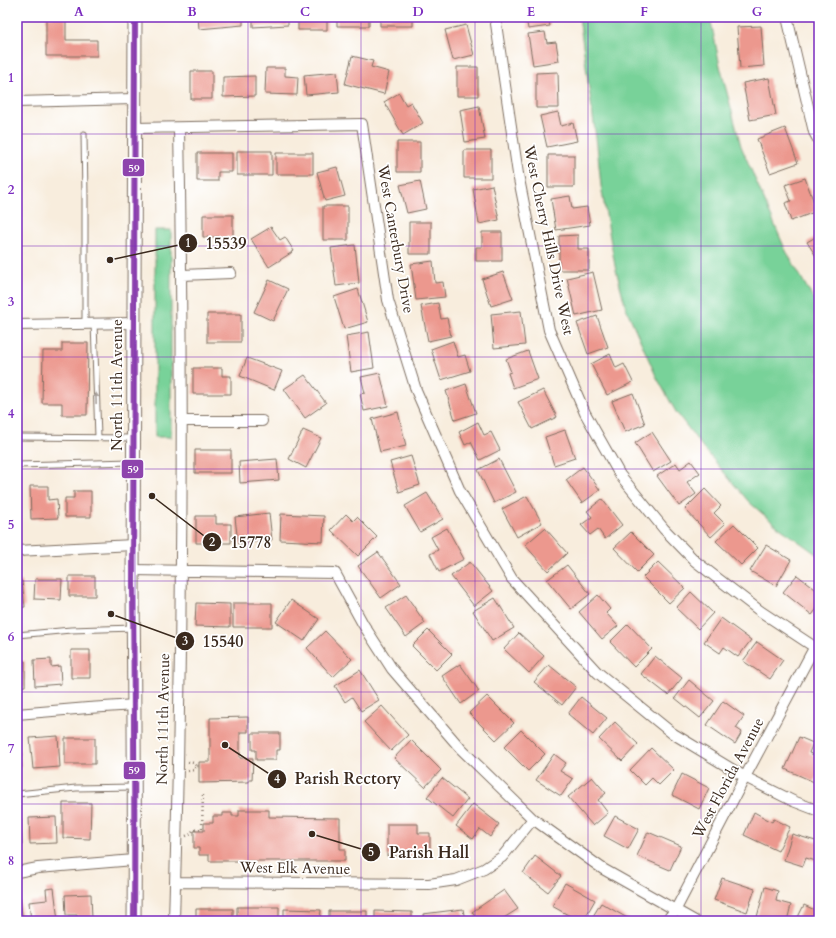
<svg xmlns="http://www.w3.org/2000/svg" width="836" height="938" viewBox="0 0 836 938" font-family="Cardo,serif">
  <rect width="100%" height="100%" fill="#fff"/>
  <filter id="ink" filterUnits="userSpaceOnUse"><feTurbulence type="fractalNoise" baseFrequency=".025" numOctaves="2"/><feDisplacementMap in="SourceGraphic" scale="8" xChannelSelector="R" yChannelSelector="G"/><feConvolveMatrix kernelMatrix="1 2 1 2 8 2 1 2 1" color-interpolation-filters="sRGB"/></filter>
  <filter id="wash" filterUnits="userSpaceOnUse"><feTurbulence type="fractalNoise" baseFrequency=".012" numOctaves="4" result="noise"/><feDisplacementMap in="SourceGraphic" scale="16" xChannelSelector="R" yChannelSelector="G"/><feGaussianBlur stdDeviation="0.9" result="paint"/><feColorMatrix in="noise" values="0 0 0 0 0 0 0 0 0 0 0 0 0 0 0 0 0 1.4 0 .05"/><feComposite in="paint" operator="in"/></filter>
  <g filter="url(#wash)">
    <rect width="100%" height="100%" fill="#f8eddd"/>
    <!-- green -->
    <path fill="#78d299" stroke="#5a7e5c" d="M579,17H710L720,66L741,146L785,249L810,293L819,305V556L777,526L749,502L701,445L676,412L656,376L626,308L615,266L601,186L597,145Z
      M155,230H171V437H155Z"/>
    <g id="blocks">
      <!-- building -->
      <path fill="#ec988e" d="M46,17H66V40H97V56H46Z
        M198,17H243V25L199,29Z
        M253,17H288V25L253,27Z
        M298,17H327V30H298Z
        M337,17H369V26H337Z
        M380,17H413V26H380Z
        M526,17H548L550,26L528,29Z
        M466,25L474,55L453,60L445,30Z
        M761,26L764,66L740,68L737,27Z
        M545,32L547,43L556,42L559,61L533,65L528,34Z
        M352,56L373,61L371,67L389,72L384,94L345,84Z
        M457,67H478V96H457Z
        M266,68H285V76L298,77L297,95L265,94Z
        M191,71H212V99H191Z
        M337,72L339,92L306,95L304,75Z
        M558,72L559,108H536V73Z
        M255,76V96L223,97V77Z
        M769,78L776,115L750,120L743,83Z
        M399,93L406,105L411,102L423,123L403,135L384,102Z
        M479,106L485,139L465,142L460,110Z
        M558,112L561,126L573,123L577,141L547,147L540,116Z
        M785,128L798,163L770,173L757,139Z
        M397,142H420V172H397Z
        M464,150H491V178H464Z
        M237,151H272V175H237Z
        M197,153H232V172H218V181H197Z
        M276,153H313V174H276Z
        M548,155H574V187H548Z
        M337,167L345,196L325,201L317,172Z
        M805,178L817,211L791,221L785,203L791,201L785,185Z
        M420,181L426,209L407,213L400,185Z
        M492,185L499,220L479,224L473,189Z
        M570,196L572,209L587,207L590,225L556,230L551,199Z
        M323,206H348V240H323Z
        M203,215H233V237H203Z
        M409,222H431V254H409Z
        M271,227L280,240L285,237L294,251L269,267L251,239Z
        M482,232H502V261H476V247H482Z
        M578,235V249H589V270H559V236Z
        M819,235V261L807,242Z
        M355,245L359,283L336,286L331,248Z
        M433,261L435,283L443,282L445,297L416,300L411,264Z
        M503,272L513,299L491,306L482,279Z
        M593,272L602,310L576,316L567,278Z
        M269,280L288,289L273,321L254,312Z
        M358,289L368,322L344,329L334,297Z
        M438,303L441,319L447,318L451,336L428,341L421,306Z
        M521,311L525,345L494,348L491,314Z
        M207,314H241V342H207Z
        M597,316L608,347L588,354L577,323Z
        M369,332L374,368L351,372L346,336Z
        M453,341L458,357L465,355L470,371L441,380L431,349Z
        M62,343H88L87,415H62V403H42L43,351H62Z
        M528,351L538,379L513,388L508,373L511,372L506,359Z
        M610,354L616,368L624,364L633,382L607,395L591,364Z
        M247,358L282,371L274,390L240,376Z
        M193,368H222V376H231V394H193Z
        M380,373L388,406L364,411L360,394L365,393L361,377Z
        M305,375L326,403L305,418L284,389Z
        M466,384L476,413L455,420L446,391Z
        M543,390L557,417L532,429L518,402Z
        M633,393L645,424L625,432L612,401Z
        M398,412L406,446L380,452L372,419Z
        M478,422L484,435L491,432L500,450L480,460L471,442L465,445L459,432Z
        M303,430L321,438L306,468L289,459Z
        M565,430L575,458L554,465L545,437Z
        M652,432L671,461L653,472L635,443Z
        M195,450H231V473H195Z
        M411,456L420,485L399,492L390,462Z
        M277,459L279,480L240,483L239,462Z
        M499,459L516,492L494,503L478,470Z
        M691,461L700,473L687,482L696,494L679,506L657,476L676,463L680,469Z
        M583,467L600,490L582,503L566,480Z
        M30,486H48V500L57,499L58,518L31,519Z
        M705,489L721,506L714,513L725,524L711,537L685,509Z
        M74,491H91V517H65V498H74Z
        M427,493L443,519L420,532L405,506Z
        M17,496H19V523H17Z
        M527,496L542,523L517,537L502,509Z
        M602,499L622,525L605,539L598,529L590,535L581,525L592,517L587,511Z
        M269,513L272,540L238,544L235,517Z
        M281,514L324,516L323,542L280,540Z
        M346,514L353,521L357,517L377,537L358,556L331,530Z
        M196,516H216V524H231V543H196Z
        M734,524L758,548L741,565L716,541Z
        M447,528L464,559L439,572L430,554L438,550L431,537Z
        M545,528L567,553L548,571L525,545Z
        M631,532L654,555L637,572L614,548Z
        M766,545L791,560L776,586L750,571Z
        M378,552L401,584L381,598L358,566Z
        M470,562L493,591L474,606L451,576Z
        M658,562L685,588L669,603L643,577Z
        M567,565L590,594L571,609L547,580Z
        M797,575L819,592V606L812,615L783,592Z
        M69,576H95V596H69Z
        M35,579H62L61,600L34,599Z
        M22,581L25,607L17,608V582Z
        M691,592L713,613L698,629L676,608Z
        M406,595L425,623L406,637L386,608Z
        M598,595L610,609L606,613L618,626L602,639L579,612Z
        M495,598L514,628L492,641L473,611Z
        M291,600L319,619L304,641L276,622Z
        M196,603L230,604V627L195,626Z
        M233,603H272V627H233Z
        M721,618L751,640L738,657L724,647L720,653L704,642Z
        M628,624L652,649L634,667L610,642Z
        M428,630L452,654L436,670L412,646Z
        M325,631L352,659L333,677L307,648Z
        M519,633L544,656L529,673L504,649Z
        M757,642L783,660L770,679L743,661Z
        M71,650H90V678H71Z
        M655,656L682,678L668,695L641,674Z
        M51,659V667L60,666L61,684L35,686L34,660Z
        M25,661V686L17,687V662Z
        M460,664L479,691L461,704L442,676Z
        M549,665L576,687L562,705L534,682Z
        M360,670L379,700L361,711L352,697L345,702L335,686Z
        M689,680L714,701L700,718L675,698Z
        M487,696L514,723L496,740L469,713Z
        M581,697L607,718L593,735L568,714Z
        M723,701L744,716L736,728L742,732L735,744L707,725Z
        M382,706L408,735L391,751L364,722Z
        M248,717V732H240V758H253L252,780H249V782L199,783V762H210V718Z
        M615,722L638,744L622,761L599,739Z
        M521,730L545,754L528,771L504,747Z
        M252,733H280V750H276V760H256V750H252Z
        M58,736L60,767L33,769L30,738Z
        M799,737L813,743L809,753L819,757V772L814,782L785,769Z
        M65,738H95V764H65Z
        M411,740L441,770L425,787L394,758Z
        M17,741H18L21,767H17Z
        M651,748L674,770L659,785L652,778L645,785L630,770Z
        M554,754L566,763L560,771L573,779L561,796L536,780Z
        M682,774L709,788L699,809L672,795Z
        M592,777L606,793L598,800L608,813L593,826L568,797Z
        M442,778L468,799L453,818L427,797Z
        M63,803H91L90,839L63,838Z
        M473,804L499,824L490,837L480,829L473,839L456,826Z
        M239,810H269V817L340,818V849H345V861H209V855H199V848H194V831H204V823H213V816H223V813H232V816H239Z
        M754,812L772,822L774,819L790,827L778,851L744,835Z
        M615,816L639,829L628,849L604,836Z
        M56,817L57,843L30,844L29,818Z
        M21,820L22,845H17V821Z
        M387,824H418V833H430V856H387Z
        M648,832L681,846L670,870L637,856Z
        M792,834L819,842V862L806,858L803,866L784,860Z
        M535,856L561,876L548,892L523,873Z
        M722,878L755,889L747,912L714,900Z
        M565,883L595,900L583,921H579L552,906Z
        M765,887L778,891L776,901L791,905L787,921H771L757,917Z
        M54,888L58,921H31L29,902L47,900L46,889Z
        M504,890L518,909L499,921H478L472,912Z
        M91,894L92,919H77V915H66L65,895Z
        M20,898L23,921H17V899Z
        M601,903L629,919L628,921H590Z
        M804,905L819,912V921H796Z
        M237,907H279V921H237Z
        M196,909H233V921H196Z
        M284,909L321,910L320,921H284Z
        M463,909L465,921H424L423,914Z
        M329,911H367V921H329Z
        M375,911L412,912V921H375Z"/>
    </g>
  </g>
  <g filter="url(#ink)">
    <use href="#blocks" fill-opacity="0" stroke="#7d6e61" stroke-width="1"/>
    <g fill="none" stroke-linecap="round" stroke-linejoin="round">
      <defs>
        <path id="service" d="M84,134L85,197V323
          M94,323L98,437
          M17,437L132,438
          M17,465L132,462
          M17,635L71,630L134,628
          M17,794L76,788L134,787"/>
        <path id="minor" d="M495,17L518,174L549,330L585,413L620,475L664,529L695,561L760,611L819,650
          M787,17L814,132L819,141
          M17,102L134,99
          M134,128L362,124L388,300L416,390L460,491L512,579L597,672L672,733L745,777L793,801L819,811
          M182,275L231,273
          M17,325L133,323
          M181,421H262
          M17,551L133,545
          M133,570L335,573L363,624L392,669L461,749L533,819L603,869L695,921
          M17,714L88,708L135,705
          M17,872L38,868L134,860
          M175,882L429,884L456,880L484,869L502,857L533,819
          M174,921C182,657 184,392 179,128
          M666,921L675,911L745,777L814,648"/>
        <path id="tertiary" d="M134,921C135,810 134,700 133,589C132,399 133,208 135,17"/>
      </defs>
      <!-- service casing -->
      <use href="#service" stroke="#7d6e61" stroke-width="7"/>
      <!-- minor casing -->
      <use href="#minor" stroke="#7d6e61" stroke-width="12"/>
      <!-- tertiary casing -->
      <use href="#tertiary" stroke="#7d6e61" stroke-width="15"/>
      <!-- path -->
      <path stroke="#7d6e61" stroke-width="2.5" stroke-dasharray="1 3" stroke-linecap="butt" d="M188,762L194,763L196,766
        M188,771L194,770L196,766H199
        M186,836L191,834L193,830L202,829L203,793"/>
      <!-- service -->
      <use href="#service" stroke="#fff" stroke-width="5"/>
      <!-- minor -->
      <use href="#minor" stroke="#fff" stroke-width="10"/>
      <!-- tertiary -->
      <use href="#tertiary" stroke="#fff" stroke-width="13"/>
      <defs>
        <path id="bus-1" d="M134,921C135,810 134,700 133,589C132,399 133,208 135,17"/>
      </defs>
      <!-- bus-1 casing -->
      <use href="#bus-1" stroke="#fff" stroke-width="9"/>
      <!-- bus-1 -->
      <use href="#bus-1" stroke="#8e44ad" stroke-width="6"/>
    </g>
    <!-- one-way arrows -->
    <defs><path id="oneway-solid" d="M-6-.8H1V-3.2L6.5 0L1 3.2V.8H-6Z"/></defs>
    <use fill="#a79f9a" href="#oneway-solid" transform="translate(96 398) rotate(-92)"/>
  </g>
  <!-- grid -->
  <path fill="none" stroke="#7b2cbf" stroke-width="1" stroke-opacity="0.55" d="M135,17V921M248,17V921M361,17V921M475,17V921M588,17V921M701,17V921M17,134H819M17,246H819M17,357H819M17,469H819M17,581H819M17,692H819M17,804H819"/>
  <g text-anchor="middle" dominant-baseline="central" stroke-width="3.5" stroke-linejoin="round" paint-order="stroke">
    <!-- street labels -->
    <g font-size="15" fill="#3b2a1e" stroke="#fff">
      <text transform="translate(396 239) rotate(80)">West Canterbury Drive</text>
      <text transform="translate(549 240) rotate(78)">West Cherry Hills Drive West</text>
      <text transform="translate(117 385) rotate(-90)">North 111th Avenue</text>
      <text transform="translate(163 719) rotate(-89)">North 111th Avenue</text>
      <text transform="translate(728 778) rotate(-62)">West Florida Avenue</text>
      <text transform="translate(295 868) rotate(1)">West Elk Avenue</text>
    </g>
  </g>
  <!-- callouts -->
  <path fill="none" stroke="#3b2a1e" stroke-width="1.5" d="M110 260L188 243M152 496L212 542M111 614L185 641M225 745L277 779M312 834L371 852"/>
  <g fill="#3b2a1e" stroke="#fff" stroke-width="1.5">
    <circle cx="110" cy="260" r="4"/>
    <circle cx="152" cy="496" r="4"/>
    <circle cx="111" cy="614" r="4"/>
    <circle cx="225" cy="745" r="4"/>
    <circle cx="312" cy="834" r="4"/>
    <circle cx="188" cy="243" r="10"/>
    <circle cx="212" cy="542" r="10"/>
    <circle cx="185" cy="641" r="10"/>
    <circle cx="277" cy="779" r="10"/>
    <circle cx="371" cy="852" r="10"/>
  </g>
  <g font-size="12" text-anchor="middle" font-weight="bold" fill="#fff">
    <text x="188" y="247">1</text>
    <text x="212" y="546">2</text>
    <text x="185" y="645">3</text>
    <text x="277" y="783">4</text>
    <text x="371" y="856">5</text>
  </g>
  <g font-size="16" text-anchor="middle" font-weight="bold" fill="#3b2a1e" stroke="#fff" stroke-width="3.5" stroke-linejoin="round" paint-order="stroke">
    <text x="226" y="249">15539</text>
    <text x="251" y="548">15778</text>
    <text x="223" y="647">15540</text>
    <text x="348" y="784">Parish Rectory</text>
    <text x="429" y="858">Parish Hall</text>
  </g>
  <g stroke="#fff" stroke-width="1.5">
    <rect x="122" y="158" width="23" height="19" rx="4" fill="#8e44ad"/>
    <rect x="121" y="459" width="23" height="20" rx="4" fill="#8e44ad"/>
    <rect x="123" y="761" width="23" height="19" rx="4" fill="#8e44ad"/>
  </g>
  <g font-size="11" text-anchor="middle" font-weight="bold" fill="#fff">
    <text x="134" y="172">59</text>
    <text x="133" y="473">59</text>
    <text x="134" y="774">59</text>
  </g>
  <!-- margin -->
  <rect width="836" height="938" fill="none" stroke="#fff" stroke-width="44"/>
  <rect x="22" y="22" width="792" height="894" fill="none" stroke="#7b2cbf" stroke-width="1.5"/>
  <g font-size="13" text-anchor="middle" font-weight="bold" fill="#7b2cbf">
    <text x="79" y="16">A</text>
    <text x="192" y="16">B</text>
    <text x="305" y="16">C</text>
    <text x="418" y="16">D</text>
    <text x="531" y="16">E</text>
    <text x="644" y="16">F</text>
    <text x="757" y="16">G</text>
    <text x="11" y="82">1</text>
    <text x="11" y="194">2</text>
    <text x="11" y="306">3</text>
    <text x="11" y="418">4</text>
    <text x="11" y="529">5</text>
    <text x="11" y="641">6</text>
    <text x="11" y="753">7</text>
    <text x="11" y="865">8</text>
  </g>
</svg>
